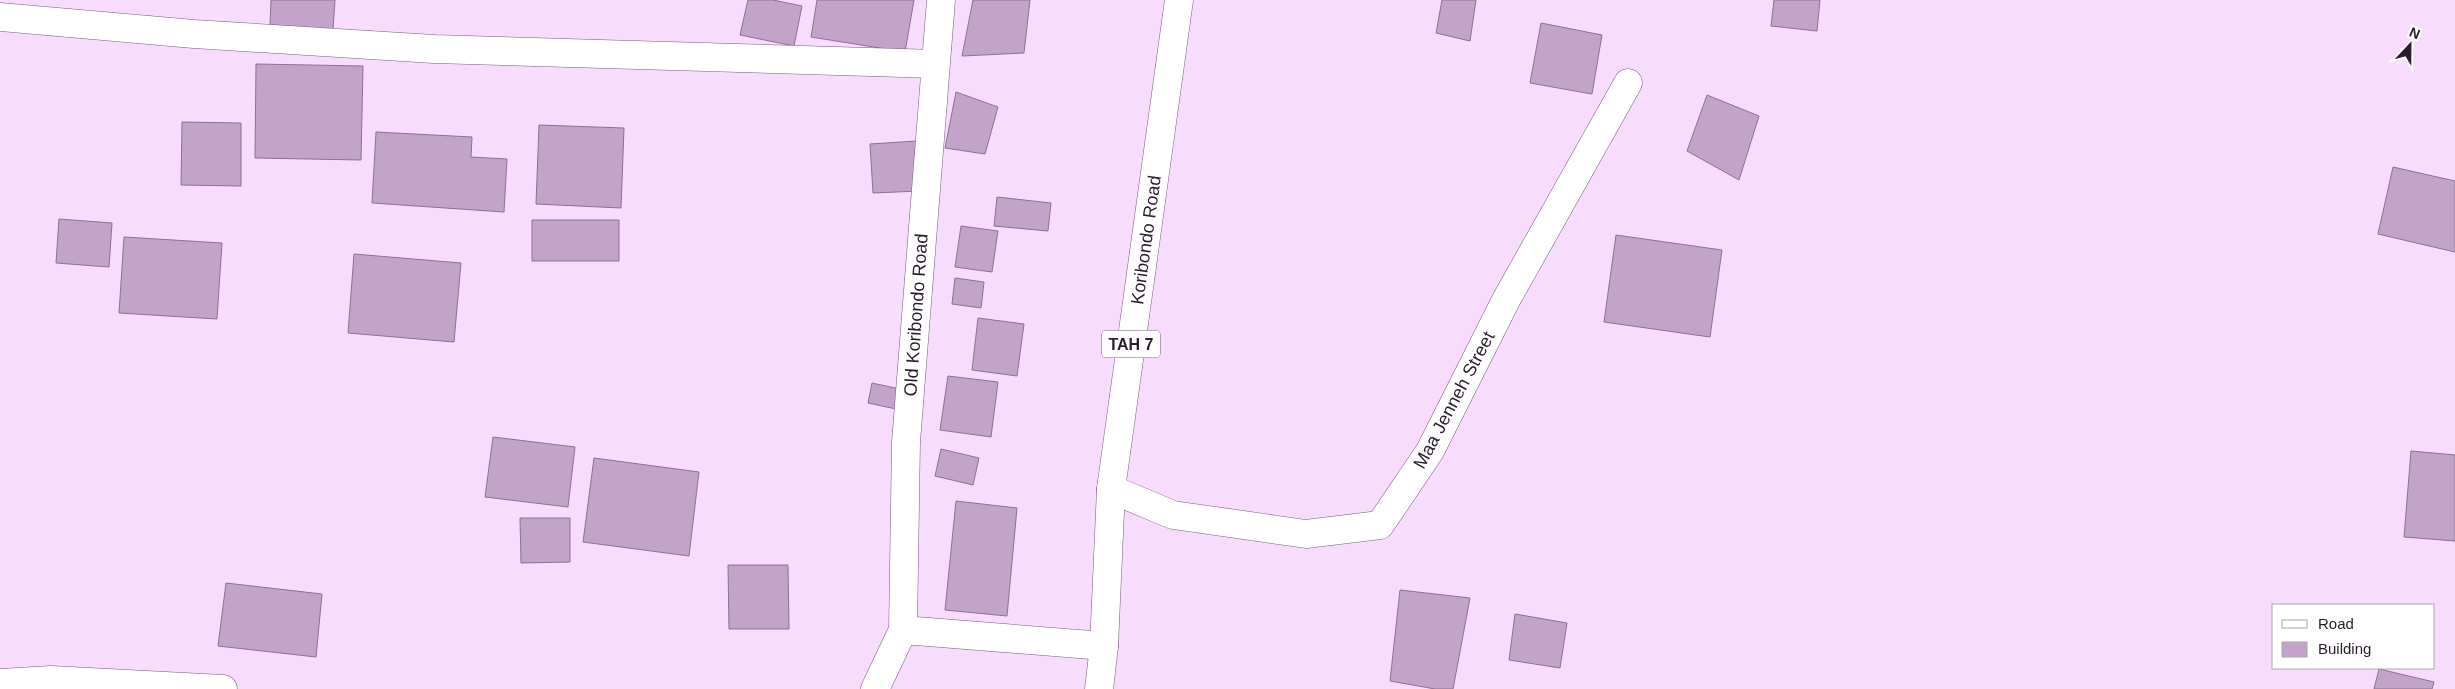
<svg xmlns="http://www.w3.org/2000/svg" width="2455" height="689" viewBox="0 0 2455 689" font-family="Arial,sans-serif">
  <rect width="100%" height="100%" fill="#f7dcfd"/>
  <!-- building -->
  <path fill="#c3a3ca" stroke="#8e7095" d="M271,0H335L333,30L270,25Z
    M748,0H773L802,6L794,46L740,35Z
    M817,0H914L905,52L811,37Z
    M973,0H1030L1024,53L962,56Z
    M1442,0H1476L1470,41L1436,33Z
    M1774,0H1820L1817,31L1771,26Z
    M1541,23L1602,35L1592,94L1530,83Z
    M256,64L363,66L361,160L255,158Z
    M956,92L998,107L985,154L945,148Z
    M1707,95L1759,116L1739,180L1687,151Z
    M182,122L241,123V186L181,185Z
    M539,125L624,128L621,208L536,204Z
    M376,132L472,137L471,157L507,159L504,212L372,203Z
    M917,141L920,191L873,193L870,144Z
    M2393,167L2455,181V252L2378,234Z
    M997,197L1051,203L1048,231L994,226Z
    M59,219L112,223L109,267L56,263Z
    M532,220H619V261H532Z
    M961,226L998,231L992,272L955,267Z
    M1616,235L1722,250L1710,337L1604,322Z
    M124,237L222,243L217,319L119,313Z
    M354,254L461,263L454,342L348,333Z
    M955,278L984,282L981,308L952,304Z
    M978,318L1024,324L1017,376L972,370Z
    M948,376L998,382L991,437L940,430Z
    M872,383L900,389L896,409L868,403Z
    M493,437L575,447L568,507L485,497Z
    M941,449L979,458L973,485L935,476Z
    M2411,451L2455,455V541L2404,537Z
    M594,458L699,472L689,556L583,542Z
    M956,501L1017,508L1007,616L945,610Z
    M520,518H570V562L521,563Z
    M728,565H788L789,629H729Z
    M226,583L322,594L316,657L218,646Z
    M1400,590L1470,598L1453,689H1435L1390,681Z
    M1515,614L1567,623L1560,668L1509,660Z
    M2379,669L2434,682L2432,689H2374Z"/>
  <g fill="none" stroke-linecap="round" stroke-linejoin="round">
    <defs>
      <path id="minor" d="M0,17L194,34L434,49L936,64
        M1111,489L1173,515L1306,534L1380,525L1430,451L1506,300L1628,83
        M903,630L906,442L941,0
        M0,683L51,680L223,689
        M875,689L903,630L1104,646"/>
      <path id="trunk" d="M1099,689L1104,646L1111,489L1179,0"/>
    </defs>
    <!-- minor casing -->
    <use href="#minor" stroke="#785b7f" stroke-width="29"/>
    <!-- trunk casing -->
    <use href="#trunk" stroke="#785b7f" stroke-width="29"/>
    <!-- minor -->
    <use href="#minor" stroke="#fff" stroke-width="28"/>
    <!-- trunk -->
    <use href="#trunk" stroke="#fff" stroke-width="28"/>
  </g>
  <g text-anchor="middle" dominant-baseline="central" stroke-width="5" stroke-linejoin="round" paint-order="stroke">
    <!-- shield labels -->
    <rect fill="#fff" stroke="#69616b" stroke-width="1" x="1102" y="330.5" width="58" height="27" rx="4"/>
    <g font-size="16" font-weight="bold" fill="#291d2c">
      <text x="1131" y="344">TAH 7</text>
    </g>
    <!-- street labels -->
    <g font-size="18" fill="#291d2c" stroke="#fff">
      <text transform="translate(1146 240) rotate(-82)">Koribondo Road</text>
      <text transform="translate(916 315) rotate(-86)">Old Koribondo Road</text>
      <text transform="translate(1454 400) rotate(-62)">Maa Jenneh Street</text>
    </g>
  </g>
  <!-- legend -->
  <rect x="2272" y="604" width="162" height="65" fill="#ffffff" stroke="#a9a5ab"/>
  <rect x="2282" y="620" width="25" height="8" fill="#ffffff" stroke="#a9a5ab"/>
  <text x="2318" y="629" font-size="15" fill="#291d2c">Road</text>
  <rect x="2282" y="642" width="25" height="15" fill="#c3a3ca" stroke="#a9a5ab"/>
  <text x="2318" y="654" font-size="15" fill="#291d2c">Building</text>
  <!-- north arrow -->
  <g transform="translate(2410 45) rotate(22)" stroke="#ffffff" stroke-width="4" paint-order="stroke">
  <path d="M0-4L9 19L0 12L-9 19Z" fill="#291d2c"/>
  <text y="-8" font-size="14" font-weight="bold" text-anchor="middle" fill="#291d2c">N</text>
  </g>
</svg>
